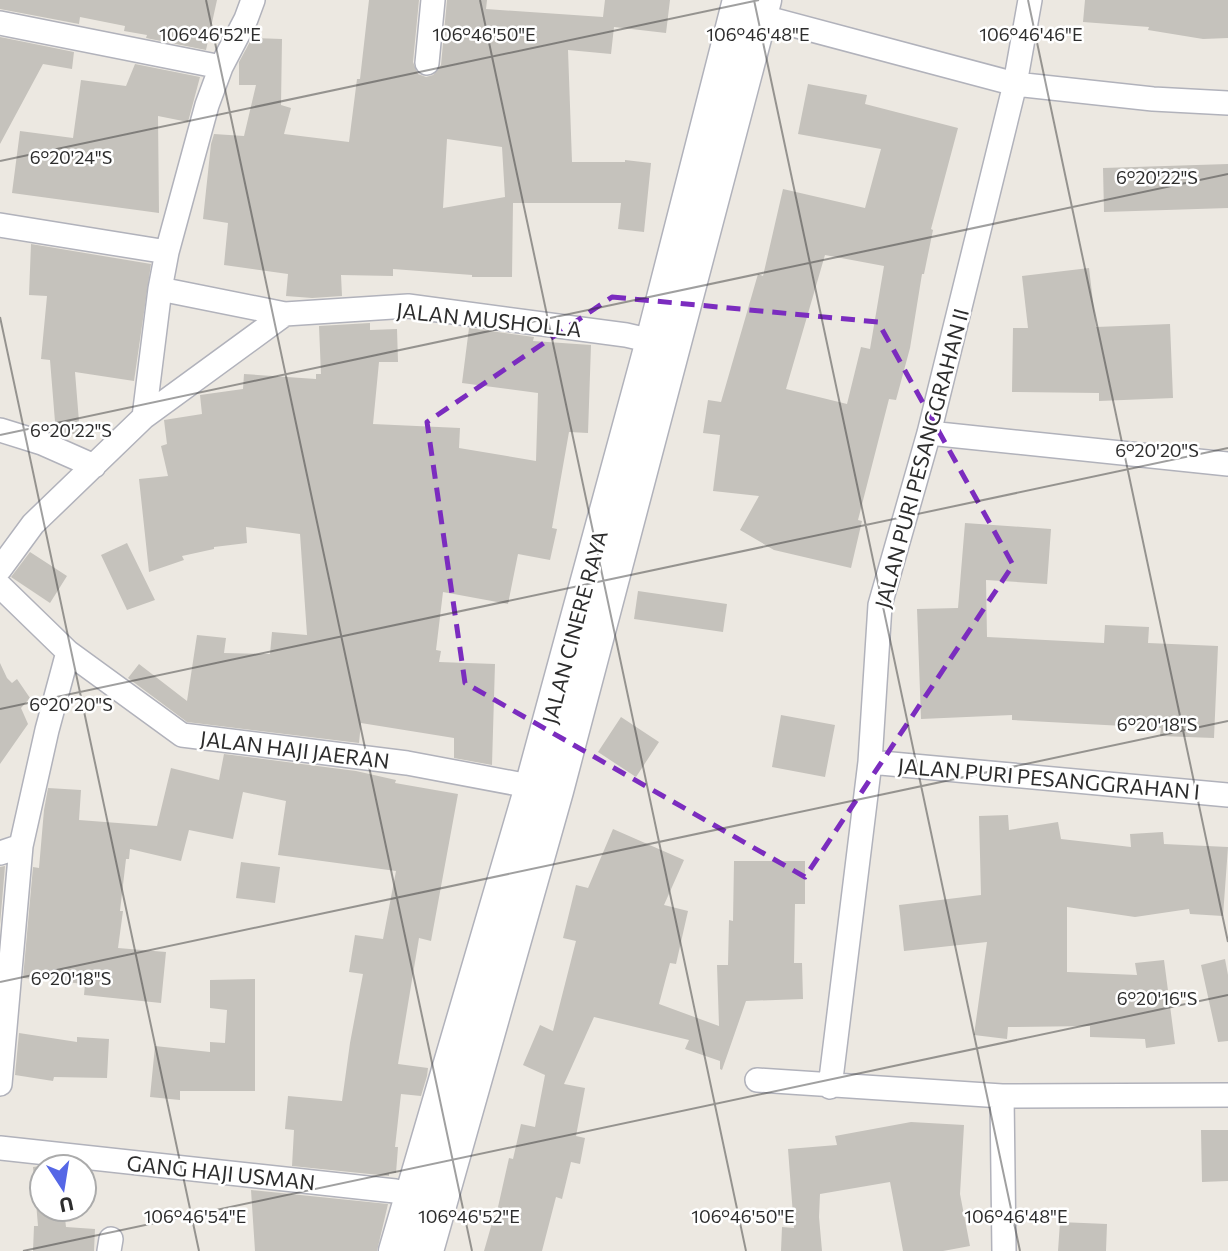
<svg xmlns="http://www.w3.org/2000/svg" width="1228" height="1251" viewBox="0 0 1228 1251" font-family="Commissioner,sans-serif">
  <rect width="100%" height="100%" fill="#ece8e1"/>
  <!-- building -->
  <path fill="#c5c2bc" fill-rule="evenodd" d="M0,0H217L206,50L146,38L147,35L124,31L125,26L80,17L79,24L0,9Z
    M369,0H419L413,62L418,74L426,77L433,75L441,65L447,0H487L486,9L603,17L605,0H670L666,33L614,27L611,54L568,50L572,162H625V160L651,163L644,232L618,229L621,203H513L512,277H472V275L393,269V276L341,275L342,296L312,298L286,296L288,274L224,265L228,223L203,219L211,144L214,134L244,136L256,85H239V62L252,38L282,39L281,105L291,108L284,134L349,142L357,79H360ZM447,139L502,147L505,197L443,208Z
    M1085,0H1228V38L1203,39L1148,30L1149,27L1083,22Z
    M0,37L74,52L72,69L43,64L0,144Z
    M135,64L200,77L188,122L158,116L159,213L12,193L20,131L73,138L81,80L126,86Z
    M808,84L867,95L865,104L958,128L931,229L933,230L924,274H922L910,348L896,400L889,399L858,520L862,521L851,568L774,550L740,530L759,496L713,491L720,435L703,433L708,400L721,402L758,274L763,276L783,189L865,208L881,149L798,134ZM825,255L884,266L870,349L861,347L847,404L786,389Z
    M1228,164V208L1104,212L1103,168Z
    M31,244L151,264L134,381L75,372L80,434H56L50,360L41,359L47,296L29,295Z
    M1089,268L1096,327L1170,324L1173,398L1099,401V393L1012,392L1013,328H1028L1022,276Z
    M370,323V330L397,329L398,362H379L373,424L460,428L459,448L536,461L538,393L462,383L469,328L534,337L533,341L591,345L588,433L569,432L552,528L557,529L550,560L518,554L508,604L443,592L436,650L441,651L439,662L495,664L492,765L454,758V738L361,723L359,743L187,722L128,678L139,664L187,701L197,635L226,638L224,653L270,654L272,632L307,635L300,534L246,527L247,543L214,547V549L182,556L184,560L149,572L139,479L168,476L161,446L167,444L164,420L202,414L200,395L243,389L244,374L316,379V374H321L319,326Z
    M965,523L1051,529L1047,584L986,580L987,637L1104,643L1105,625L1149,627L1148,643L1218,646L1214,738L1160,736L1161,728L1012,720V715L921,719L917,609L958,608Z
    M127,543L155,600L127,610L101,555Z
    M30,552L67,576L50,603L11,577Z
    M638,591L727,604L723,632L634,619Z
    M0,663L7,678L12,683L17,679L30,698L21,708L28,724L0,764Z
    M781,715L835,725L825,777L772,767Z
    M621,717L659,742L636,777L598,752Z
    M224,754L356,771L396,780L395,783L458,794L431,941L419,938L398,1064L428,1068L427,1076L421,1096L401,1094L395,1147H398L396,1173H389V1176L292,1166L294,1130L285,1129L288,1096L342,1101L350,1043L363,974L349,972L355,935L383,939L396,871L278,855L286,801L243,792L233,839L189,830L181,861L130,849L129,859H126L120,911H123L118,948L166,952L161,1003L84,995L85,984L23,978L33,867L39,868L44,810L48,788L81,790L79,820L157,826L171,768L219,780Z
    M1008,815L1009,830L1058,822L1061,839L1131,847L1130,834L1163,832L1164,844L1228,847L1223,916L1190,914L1189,909L1135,917L1067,907V972L1137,975L1135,963L1164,960L1175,1044L1146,1048L1145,1039L1090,1037V1026L1008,1027L1007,1039L974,1035L987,942L904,951L899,905L981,895L979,816Z
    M613,829L684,860L664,905L688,911L676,964L670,963L659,1004L719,1026L717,965H728L729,920L733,921L734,861H805V904H795L794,963H802L803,999L746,1001L722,1070L720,1069V1061L685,1049L689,1040L594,1017L564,1084L585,1088L576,1136L585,1138L580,1164L571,1162L562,1199L556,1197L542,1251H484L494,1216H496L509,1158L513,1159L521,1124L535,1127L545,1075L523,1065L540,1025L553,1031L576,941L563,938L576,885L588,888Z
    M241,862L280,867L275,903L236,898Z
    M5,866L0,925V867Z
    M1225,959L1228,975V1041L1218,1042L1201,965Z
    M255,979V1091H180V1100L150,1097L155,1046L210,1052V1042L225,1043L227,1010L210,1008V980Z
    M19,1033L77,1042V1037L109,1039L107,1078L54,1077L53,1081L15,1075Z
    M911,1122L964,1125L960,1194L970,1246L943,1251H903L890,1182L820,1194L819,1217L822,1251H781L782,1227L794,1228L788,1149L837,1145L835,1136Z
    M1201,1130H1228V1181L1202,1182Z
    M40,1166L45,1167H42V1209H64L66,1227L95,1229L94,1251H33L34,1226H38L33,1167Z
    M251,1190L388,1204L377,1251H255Z
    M1060,1222L1107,1224L1106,1251H1058Z"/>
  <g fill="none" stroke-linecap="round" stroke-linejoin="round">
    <defs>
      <path id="street" d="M748,13L1015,84L1153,99L1228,103
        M0,23L221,67
        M427,63L433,0
        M0,225L167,252
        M160,289L285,314L408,306L626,335L652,341
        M144,417L160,289L167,252L207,105L221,67L246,19L253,0
        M0,430L42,443L94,466
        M929,433L1228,464
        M0,569L33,524L144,417L285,314
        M0,586L68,652L182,735L407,763L545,789
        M870,762L1228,795
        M0,853L21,846L47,730L68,652
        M757,1080L1002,1096L1228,1095
        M0,1084L21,846
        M830,1087L870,762L880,605L929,433L1015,84L1030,0
        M1002,1096L1004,1251
        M0,1148L395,1191L424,1197
        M109,1251L111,1239"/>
      <path id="secondary" d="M395,1251L531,787L652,341L739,0
        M427,1251L557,791L765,0"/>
    </defs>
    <!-- street casing -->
    <use href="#street" stroke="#b1b2bb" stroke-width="26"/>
    <!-- secondary casing -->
    <use href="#secondary" stroke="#b1b2bb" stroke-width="35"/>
    <!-- street -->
    <use href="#street" stroke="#fff" stroke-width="23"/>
    <!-- secondary -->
    <use href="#secondary" stroke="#fff" stroke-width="32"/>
  </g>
  <!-- marked area -->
  <path fill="none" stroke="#7b2cbf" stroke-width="5" stroke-dasharray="14 9" stroke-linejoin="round" d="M612,297L878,322L1013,565L805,877L465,683L427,422Z"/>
  <!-- ticks -->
  <path fill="none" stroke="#2d2d2d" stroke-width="2" stroke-opacity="0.45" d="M206,0L472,1251M480,0L746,1251M754,0L1020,1251M1028,0L1228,942M0,161L759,0M0,317L199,1251M0,435L1228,174M0,709L1228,448M0,982L1228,721M23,1251L1228,995"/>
  <g text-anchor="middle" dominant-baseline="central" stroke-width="5" stroke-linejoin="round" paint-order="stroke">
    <!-- street labels -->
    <g font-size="21" fill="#2d2d2d" stroke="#fff">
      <text transform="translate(489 319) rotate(6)">JALAN MUSHOLLA</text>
      <text transform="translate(921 458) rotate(-75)">JALAN PURI PESANGGRAHAN II</text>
      <text transform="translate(574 627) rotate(-75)">JALAN CINERE RAYA</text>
      <text transform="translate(295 749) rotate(7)">JALAN HAJI JAERAN</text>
      <text transform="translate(1049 778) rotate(5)">JALAN PURI PESANGGRAHAN I</text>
      <text transform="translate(221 1172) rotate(6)">GANG HAJI USMAN</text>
    </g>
  </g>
  <g font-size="18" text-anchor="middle" fill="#2d2d2d" stroke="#fff" stroke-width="5" stroke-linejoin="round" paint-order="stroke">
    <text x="210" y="41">106°46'52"E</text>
    <text x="484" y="41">106°46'50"E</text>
    <text x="758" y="41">106°46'48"E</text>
    <text x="1031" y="41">106°46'46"E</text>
    <text x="71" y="164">6°20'24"S</text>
    <text x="1157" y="184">6°20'22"S</text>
    <text x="71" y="437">6°20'22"S</text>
    <text x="1157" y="457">6°20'20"S</text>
    <text x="71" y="711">6°20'20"S</text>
    <text x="1157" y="731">6°20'18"S</text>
    <text x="71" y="985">6°20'18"S</text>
    <text x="1157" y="1005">6°20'16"S</text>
    <text x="195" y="1223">106°46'54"E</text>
    <text x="469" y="1223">106°46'52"E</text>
    <text x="743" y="1223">106°46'50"E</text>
    <text x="1016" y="1223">106°46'48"E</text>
  </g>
  <!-- north arrow -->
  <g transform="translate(63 1188) rotate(168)"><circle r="33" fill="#ffffff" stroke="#ababab" stroke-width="2"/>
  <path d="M0-5L12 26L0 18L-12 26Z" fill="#5567e6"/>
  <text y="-10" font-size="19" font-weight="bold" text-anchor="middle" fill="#2d2d2d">U</text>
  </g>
</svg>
